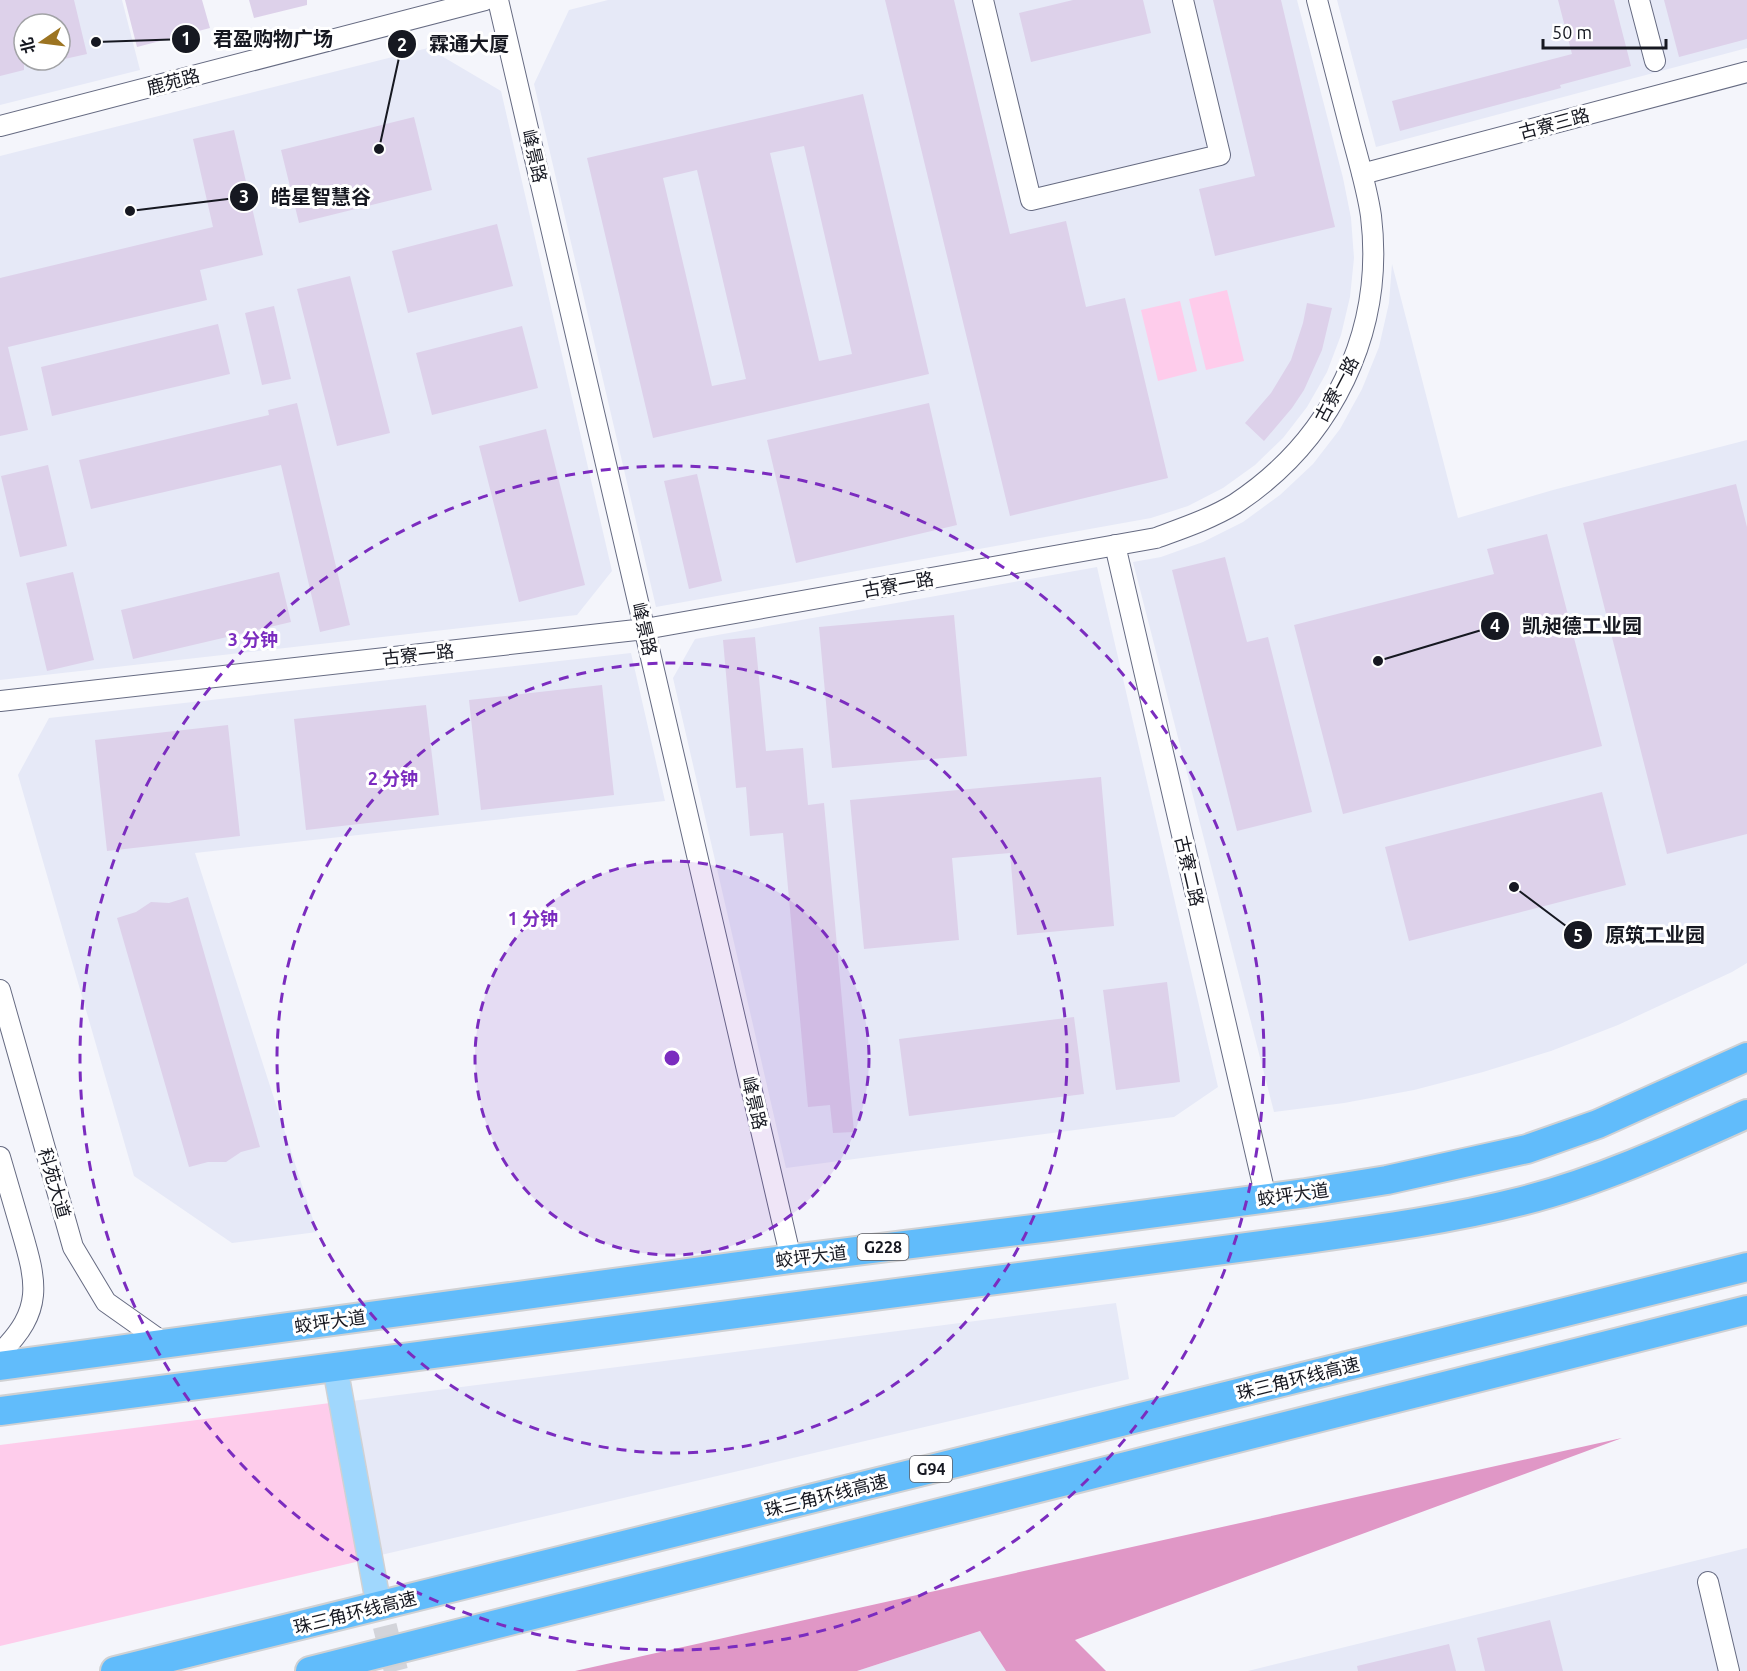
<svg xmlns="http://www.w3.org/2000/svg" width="1747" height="1671" viewBox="0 0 1747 1671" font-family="Ubuntu,'Noto Sans SC',sans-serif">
  <rect width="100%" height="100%" fill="#f4f5fb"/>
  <!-- built -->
  <path fill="#e6e9f7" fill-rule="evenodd" d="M0,0H122L140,70L0,105ZM24,24H60V60H24Z
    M608,0H1297L1343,178L1351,218L1354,258L1350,297L1341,335L1327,372L1307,407L1283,438L1255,465L1223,488L1188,506L1151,518L656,607L534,84L569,10Z
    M1337,0H1747V48L1376,147Z
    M428,48L501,91L612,571L577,615L0,680V156Z
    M1392,264L1458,518L1553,490L1747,440V963L1732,972L1618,1025L1551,1051L1483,1072L1414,1090L1344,1103L1274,1112L1133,562L1161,557L1203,542L1243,522L1280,495L1313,464L1340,429L1362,389L1379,347L1389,303Z
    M1097,567L1218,1087L1174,1117L786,1168L673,678L695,639Z
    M631,653L665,801L195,853L317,1232L232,1243L134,1176L18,775L49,718Z
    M1116,1303L1129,1379L381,1555L352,1401Z
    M1747,1548V1671H1248Z
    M980,1631L1006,1671H857Z"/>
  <!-- green -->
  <path fill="#fecceb" d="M1227,290L1244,361L1206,370L1189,299Z
    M1180,301L1197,371L1158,381L1141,310Z
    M330,1403L360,1561L0,1646V1445Z"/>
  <!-- forest -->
  <path fill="#e097c6" d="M1622,1438L1075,1640L1106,1671H1006L980,1631L857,1671H575Z"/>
  <!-- building -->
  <path fill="#ddd1ea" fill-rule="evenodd" d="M0,0H74L87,54L60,60V24H24V70L0,76Z
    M125,0H202L210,28L137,47Z
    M249,0H307V5L254,18Z
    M885,0H954L1010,234L1066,221L1086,307L1125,298L1168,478L1010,516Z
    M1073,0H1143L1151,33L1031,62L1019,13Z
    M1213,0H1281L1335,227L1215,256L1199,189L1255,176Z
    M1558,0H1614L1631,66L1560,85L1561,88L1400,131L1392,101L1572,54Z
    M1664,0H1747V39L1679,57Z
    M863,94L929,374L653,438L587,158ZM804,146L852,354L819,361L770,153ZM697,170L746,379L712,386L663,178Z
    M414,117L432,190L299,223L281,150Z
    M234,130L263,255L200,270L207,300L8,347L28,430L0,436V278L213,227L193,139Z
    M497,224L513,286L408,313L392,251Z
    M350,276L390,433L337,446L297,289Z
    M1307,303L1332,308L1322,350L1304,390L1292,408L1264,441L1245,423L1271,393L1291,360L1303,323Z
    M274,306L291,379L262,385L245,313Z
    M218,324L230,374L52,416L41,367Z
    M522,326L538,388L432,415L416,353Z
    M297,403L350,625L320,632L281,465L91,509L79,460L269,415L268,410Z
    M929,403L957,525L796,563L767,440Z
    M546,429L585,585L519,602L479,446Z
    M48,465L67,546L20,557L1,476Z
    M697,474L722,581L689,589L664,481Z
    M1736,484L1747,527V834L1667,854L1583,523Z
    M1547,534L1602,746L1343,814L1294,625L1494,574L1487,549Z
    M1225,557L1247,642L1268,637L1312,812L1237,831L1172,570Z
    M73,572L94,660L47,671L26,583Z
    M279,572L291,622L133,659L121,610Z
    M954,615L967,756L832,768L819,627Z
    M755,637L766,751L803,748L808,805L824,803L854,1132L833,1133L830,1105L808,1107L783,833L750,836L746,787L736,788L723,640Z
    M602,685L614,795L481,810L469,700Z
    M426,705L439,815L306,830L294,719Z
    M228,725L240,836L107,851L95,740Z
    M1101,777L1114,926L1017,935L1010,853L952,858L959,940L864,949L850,800Z
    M1602,792L1626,885L1409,941L1385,847Z
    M188,897L260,1147L241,1152L226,1162H208L189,1167L117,918L136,912L151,902L169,903Z
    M1167,982L1180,1082L1116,1090L1103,990Z
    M1074,1017L1084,1094L909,1116L899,1039Z
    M1550,1620L1563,1671H1485L1477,1638Z
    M1449,1644L1456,1671H1358L1357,1666Z"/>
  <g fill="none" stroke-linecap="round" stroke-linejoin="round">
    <!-- major-tunnel -->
    <path stroke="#d3d4da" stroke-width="24" stroke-dasharray="24 12" stroke-linecap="butt" d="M376,1591L396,1671"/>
    <defs>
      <path id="minor" d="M498,0L791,1259
        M983,0L1031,200L1220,155L1183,0
        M1639,0L1655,61
        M0,126L485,0
        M1362,174L1747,72
        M1115,545L1266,1198
        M0,701L645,629L1156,538C1183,528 1210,519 1235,504C1332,440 1385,332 1371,216C1367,188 1358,159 1351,132C1340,88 1328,44 1317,0
        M0,990L73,1247L106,1302L164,1343
        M0,1157C7,1181 14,1205 21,1229C37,1283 44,1310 0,1353
        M1708,1582L1729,1671"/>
      <path id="major" d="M335,1367L376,1591"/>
      <path id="highway" d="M0,1366L791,1259L1050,1227L1306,1193L1387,1180L1527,1149L1598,1124L1747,1057
        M0,1411L1307,1239C1379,1229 1451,1219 1522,1201C1600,1181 1674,1147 1747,1114
        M115,1671L1747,1267
        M310,1671L1747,1310"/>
    </defs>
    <!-- minor casing -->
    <use href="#minor" stroke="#666b82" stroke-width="22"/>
    <!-- major casing -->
    <use href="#major" stroke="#d0d1d3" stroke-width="27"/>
    <!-- highway casing -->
    <use href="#highway" stroke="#d0d1d3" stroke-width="32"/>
    <!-- minor -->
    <use href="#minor" stroke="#fff" stroke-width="20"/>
    <!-- major -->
    <use href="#major" stroke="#a0d7fd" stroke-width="24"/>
    <!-- highway -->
    <use href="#highway" stroke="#61bcfb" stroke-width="28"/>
  </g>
  <!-- distance rings -->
  <circle cx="672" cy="1058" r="197" fill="#7b2cbf" fill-opacity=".12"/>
  <g fill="none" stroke="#7b2cbf" stroke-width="3" stroke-dasharray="10 8">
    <circle cx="672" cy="1058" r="197"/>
    <circle cx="672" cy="1058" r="395"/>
    <circle cx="672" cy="1058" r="592"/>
  </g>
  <g text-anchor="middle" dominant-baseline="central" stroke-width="6" stroke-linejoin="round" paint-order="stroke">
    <!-- shield labels -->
    <g fill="#fff" stroke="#5c5d64" stroke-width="1.5">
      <rect x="857.5" y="1234" width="51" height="26" rx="4.5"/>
      <rect x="910" y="1456" width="42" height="26" rx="4.5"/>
    </g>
    <g font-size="16" font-weight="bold" fill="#161821">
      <text x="883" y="1247">G228</text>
      <text x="931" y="1469">G94</text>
    </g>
    <!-- street labels -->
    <g font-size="18" fill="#161821" stroke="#fff">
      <text transform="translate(173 81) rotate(-15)">鹿苑路</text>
      <text transform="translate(1554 123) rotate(-15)">古寮三路</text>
      <text transform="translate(535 156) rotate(77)">峰景路</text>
      <text transform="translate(1336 389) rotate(-62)">古寮一路</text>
      <text transform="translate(898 584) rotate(-10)">古寮一路</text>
      <text transform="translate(645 629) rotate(77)">峰景路</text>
      <text transform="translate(418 654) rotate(-6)">古寮一路</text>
      <text transform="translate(1190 871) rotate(77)">古寮二路</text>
      <text transform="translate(755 1103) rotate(77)">峰景路</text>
      <text transform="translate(55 1183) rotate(74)">科苑大道</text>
      <text transform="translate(1293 1194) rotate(-8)">蛟坪大道</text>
      <text transform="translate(811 1256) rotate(-7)">蛟坪大道</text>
      <text transform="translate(330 1321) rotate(-8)">蛟坪大道</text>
      <text transform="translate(1298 1378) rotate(-14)">珠三角环线高速</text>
      <text transform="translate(826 1495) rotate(-14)">珠三角环线高速</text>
      <text transform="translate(355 1612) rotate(-14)">珠三角环线高速</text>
    </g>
  </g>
  <circle cx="672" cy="1058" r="9" fill="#7b2cbf" stroke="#fff" stroke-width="3"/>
  <g font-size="18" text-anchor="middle" font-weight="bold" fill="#7b2cbf" stroke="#fff" stroke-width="6" stroke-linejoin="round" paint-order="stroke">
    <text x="253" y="646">3 分钟</text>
    <text x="393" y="785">2 分钟</text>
    <text x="533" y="925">1 分钟</text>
  </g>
  <!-- callouts -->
  <path fill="none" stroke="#161821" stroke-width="2" d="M96 42L186 39M379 149L402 44M130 211L244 197M1378 661L1495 626M1514 887L1578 935"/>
  <g fill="#161821" stroke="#fff" stroke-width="2">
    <circle cx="96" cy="42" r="6"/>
    <circle cx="379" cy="149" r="6"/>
    <circle cx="130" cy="211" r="6"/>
    <circle cx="1378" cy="661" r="6"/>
    <circle cx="1514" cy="887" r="6"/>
    <circle cx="186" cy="39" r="15"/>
    <circle cx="402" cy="44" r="15"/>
    <circle cx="244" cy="197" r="15"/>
    <circle cx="1495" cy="626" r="15"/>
    <circle cx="1578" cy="935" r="15"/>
  </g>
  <g font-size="18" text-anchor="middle" font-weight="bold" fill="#fff">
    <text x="186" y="45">1</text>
    <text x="402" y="51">2</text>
    <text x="244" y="203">3</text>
    <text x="1495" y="632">4</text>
    <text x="1578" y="942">5</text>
  </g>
  <g font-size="20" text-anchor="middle" font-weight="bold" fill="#161821" stroke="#fff" stroke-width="6" stroke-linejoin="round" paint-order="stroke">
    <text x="273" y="46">君盈购物广场</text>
    <text x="469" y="51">霖通大厦</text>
    <text x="321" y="204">皓星智慧谷</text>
    <text x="1582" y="633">凯昶德工业园</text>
    <text x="1655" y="942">原筑工业园</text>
  </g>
  <!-- north arrow -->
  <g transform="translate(42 42) rotate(256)"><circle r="28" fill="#ffffff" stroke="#a2a3a6" stroke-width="1.5"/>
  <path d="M0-4.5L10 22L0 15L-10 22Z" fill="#9c7421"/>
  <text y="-9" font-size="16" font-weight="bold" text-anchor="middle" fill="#161821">北</text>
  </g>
  <!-- scale -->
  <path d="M1543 39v9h123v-9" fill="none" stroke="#161821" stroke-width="3"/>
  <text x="1552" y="39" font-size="18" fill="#161821" stroke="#ffffff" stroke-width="4.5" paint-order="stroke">50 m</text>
</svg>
